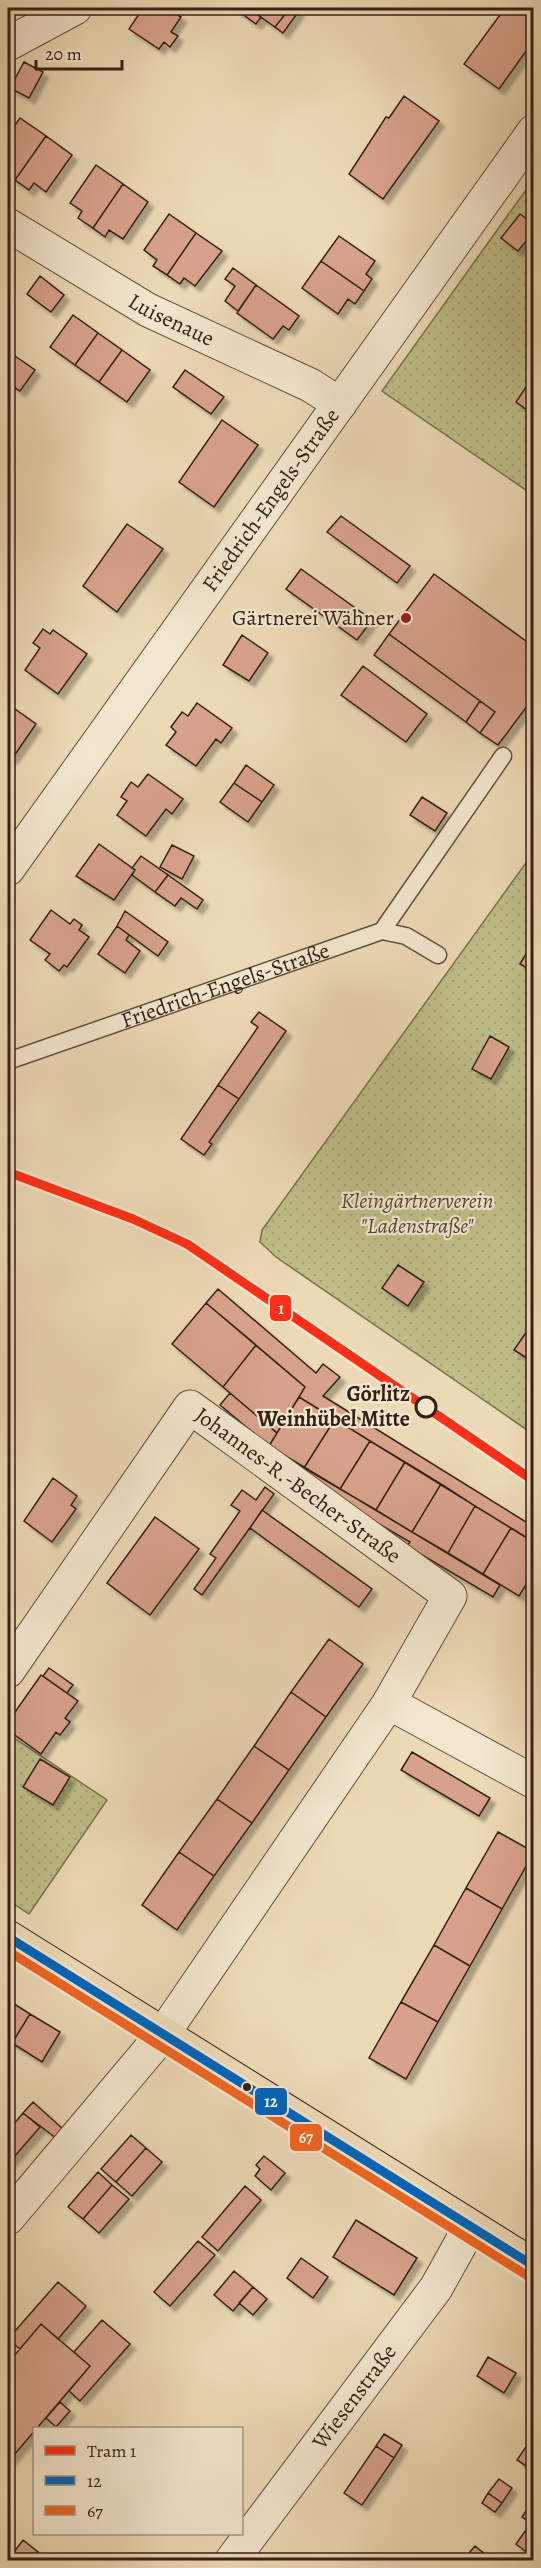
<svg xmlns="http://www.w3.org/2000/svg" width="541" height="2568" viewBox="0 0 541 2568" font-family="Alegreya,serif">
  <defs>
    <pattern id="garden-dots" width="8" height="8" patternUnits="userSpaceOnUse" patternTransform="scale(1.5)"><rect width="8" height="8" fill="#bfbd88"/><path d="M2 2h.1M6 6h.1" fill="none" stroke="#a5a274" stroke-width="1.8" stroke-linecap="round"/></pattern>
    <filter id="shadow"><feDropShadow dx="5.5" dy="5.5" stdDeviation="1.5" flood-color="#0004"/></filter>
  </defs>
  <rect width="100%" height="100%" fill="#ecd9b5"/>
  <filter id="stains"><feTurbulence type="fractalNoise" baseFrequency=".00333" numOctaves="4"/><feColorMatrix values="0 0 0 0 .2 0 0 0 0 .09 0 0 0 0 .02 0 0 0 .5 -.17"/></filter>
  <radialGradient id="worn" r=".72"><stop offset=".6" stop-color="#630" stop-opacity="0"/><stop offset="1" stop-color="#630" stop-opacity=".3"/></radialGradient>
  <!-- garden -->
  <path fill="url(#garden-dots)" stroke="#796f4e" stroke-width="1.5" d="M533,180V495L382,391Z
    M533,853V1434L276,1257L260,1242L262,1230Z
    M8,1734L107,1800L29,1914L8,1900Z"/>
  <!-- building -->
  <path fill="#d8a18b" stroke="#332115" stroke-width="1.5" filter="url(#shadow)" d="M143,8H166L181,17L171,32L178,36L170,47L164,42L159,49L129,29Z
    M234,8H248L261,17L256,24Z
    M248,8H290L275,27Z
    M290,8L299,11L283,33L275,27Z
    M505,8H534V40L499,89L464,64Z
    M24,62L43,72L29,98L10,88Z
    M404,96L439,121L383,199L349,174L386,117L389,118Z
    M20,118L46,136L15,180L8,175V135Z
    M46,136L72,155L46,192L34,183L29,190L15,180Z
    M96,165L123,184L93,228L78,218L82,211L70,203Z
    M123,184L148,202L123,239L109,230L105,237L93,228Z
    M169,214L196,233L167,275L153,266L157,260L144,250Z
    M520,214L534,224V231L518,251L501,238Z
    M196,233L222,251L195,286L184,278L180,284L167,275Z
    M339,236L375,261L366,274L372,279L364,291L321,261Z
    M321,261L364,291L355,304L348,299L338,314L302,288Z
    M233,268L256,285L238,311L225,301L235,286L225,279Z
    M40,276L64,295L51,312L27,294Z
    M256,285L299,316L289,330L283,326L273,339L237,313Z
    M73,315L98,333L75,365L50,347Z
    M98,333L122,350L99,382L75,365Z
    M122,350L150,370L127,402L99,382Z
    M15,356L35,370L20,391L8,383V366Z
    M185,370L224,397L211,414L173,387Z
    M526,387L534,392V415L516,402Z
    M222,420L258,445L214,507L179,482Z
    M341,516L410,566L397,583L327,532Z
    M127,524L163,549L117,612L83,586Z
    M301,569L372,620L357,640L286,589Z
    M434,574L534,647V697L498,745L480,733L495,712L389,634Z
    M43,629L50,634L53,630L87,654L58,694L25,670L40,648L33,643Z
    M389,634L480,701L466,722L374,655Z
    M242,635L268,653L249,681L223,665Z
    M363,666L427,714L406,742L341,695Z
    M480,701L495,712L480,733L466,722Z
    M197,703L232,728L221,743L216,739L196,766L166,745L176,732L171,727L182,712L188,716Z
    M8,704L36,724L12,759L8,756Z
    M246,765L274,785L262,802L234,783Z
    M148,774L183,799L172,814L166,809L146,836L117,815L127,801L121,797L131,782L138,787Z
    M234,783L262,802L248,822L220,802Z
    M422,797L447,813L435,831L410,815Z
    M99,844L135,870L114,900L76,876Z
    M172,845L194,856L182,879L160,867Z
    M141,856L168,875L155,892L132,875L135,870L132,868Z
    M168,875L203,900L197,909L181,898L175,906L155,892Z
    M51,910L70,924L74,919L82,925L79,930L89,937L67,967L64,965L59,971L45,960L50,954L30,940Z
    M125,911L168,942L158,956L117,926Z
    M117,926L129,935L126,940L140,951L125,973L98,954Z
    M533,942H534V972L520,964Z
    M259,1012L286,1031L239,1099L218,1085L258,1027L251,1022Z
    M490,1036L509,1047L491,1079L472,1069Z
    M218,1085L239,1099L209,1142L212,1144L204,1155L181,1139Z
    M398,1265L424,1282L408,1306L382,1288Z
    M218,1289L316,1373L323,1364L340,1377L323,1396L534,1527V1535L530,1540L299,1397L305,1387L206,1303Z
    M206,1303L256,1345L223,1387L172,1344Z
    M534,1321V1356L530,1360L514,1350Z
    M256,1345L305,1387L277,1433L223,1387Z
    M230,1393L277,1433L269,1446L220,1405Z
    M299,1397L335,1419L304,1468L269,1446Z
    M335,1419L370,1441L340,1489L304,1468Z
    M370,1441L405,1462L376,1510L340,1489Z
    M279,1452L500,1585L493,1597L407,1546L410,1542L273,1462Z
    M405,1462L441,1484L412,1532L376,1510Z
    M53,1478L77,1496L71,1505L76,1509L52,1542L24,1521Z
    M441,1484L475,1506L448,1553L412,1532Z
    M265,1487L274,1494L202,1595L194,1589L216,1558L210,1554L240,1511L231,1505L242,1490L256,1500Z
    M475,1506L511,1528L483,1574L448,1553Z
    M262,1510L372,1589L359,1607L250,1528Z
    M155,1517L199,1549L150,1615L107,1583Z
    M511,1528L534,1542V1572L519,1596L483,1574Z
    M329,1639L363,1664L326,1717L291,1692Z
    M49,1668L73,1685L67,1693L43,1676Z
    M41,1675L78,1701L65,1718L70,1722L60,1735L56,1732L41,1754L8,1730V1722Z
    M291,1692L326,1717L289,1770L254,1746Z
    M254,1746L289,1770L252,1823L217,1799Z
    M412,1752L490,1798L479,1816L401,1770Z
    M40,1759L70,1777L53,1805L23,1787Z
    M217,1799L252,1823L214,1876L179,1852Z
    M498,1832L534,1852L502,1909L466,1888Z
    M179,1852L214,1876L177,1930L142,1905Z
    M466,1888L502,1909L470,1966L434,1945Z
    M434,1945L470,1966L438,2022L401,2002Z
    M8,2000L30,2014L12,2043L8,2040Z
    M401,2002L438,2022L406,2079L369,2058Z
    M30,2014L60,2032L42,2062L12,2043Z
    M33,2102L63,2129L56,2138L23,2113Z
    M23,2113L40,2127L8,2164V2131Z
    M131,2135L146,2148L116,2182L101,2169Z
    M146,2148L162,2162L132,2196L116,2182Z
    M264,2156L285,2173L271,2190L255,2176L260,2169L256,2165Z
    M98,2172L112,2185L83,2219L68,2207Z
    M112,2185L129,2199L99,2233L83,2219Z
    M245,2186L261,2200L218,2251L202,2237Z
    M356,2220L417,2258L394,2295L333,2257Z
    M198,2241L215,2255L170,2306L154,2292Z
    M301,2258L328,2277L313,2298L287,2278Z
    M234,2271L253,2287L233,2311L214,2295Z
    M58,2282L86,2306L58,2339L41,2324L20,2349L8,2339Z
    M253,2287L267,2299L253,2315L239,2303Z
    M102,2320L130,2344L80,2401L69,2391L90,2366L74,2352Z
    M41,2324L90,2366L8,2462V2363Z
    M488,2357L516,2373L504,2393L477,2376Z
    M60,2402L70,2411L56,2427L46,2418Z
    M384,2434L402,2445L394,2458L376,2446Z
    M534,2435V2471L517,2460Z
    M376,2446L394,2458L362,2505L344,2493Z
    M499,2479L512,2488L502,2503L488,2493Z
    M488,2493L502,2503L495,2512L482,2503Z
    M531,2503L534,2505V2525L522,2517Z
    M531,2523L534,2525V2539L525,2551L516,2544Z
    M23,2540L38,2552L32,2560H8Z
    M475,2546L492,2560H463Z"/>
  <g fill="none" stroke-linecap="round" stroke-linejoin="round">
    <defs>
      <g id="lane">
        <path d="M382,931L503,756"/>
        <path id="s1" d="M8,1061L382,931L406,936L438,955"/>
      </g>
      <g id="street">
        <path d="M8,44L75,8"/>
        <path id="s2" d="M8,225L148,310L310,385L340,404"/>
        <path id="s3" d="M8,869L534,131"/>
        <path id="s4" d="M8,1671L190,1407L450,1596L389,1703L163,2034L8,2218"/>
        <path d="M389,1703L534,1782"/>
        <path id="s5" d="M232,2560L436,2288L470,2227"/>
      </g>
      <path id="primary" d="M8,1937L534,2266"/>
    </defs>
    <!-- lane casing -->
    <use href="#lane" stroke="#614f3d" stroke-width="19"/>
    <!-- street casing -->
    <use href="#street" stroke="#614f3d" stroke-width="35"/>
    <!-- primary casing -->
    <use href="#primary" stroke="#332115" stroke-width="35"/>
    <!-- lane -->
    <use href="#lane" stroke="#f3e6cf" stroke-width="16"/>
    <!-- street -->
    <use href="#street" stroke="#f3e6cf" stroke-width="33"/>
    <!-- primary -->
    <use href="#primary" stroke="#ecd9b5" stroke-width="33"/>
    <defs>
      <path id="bus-1" d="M8,1937L534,2266"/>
      <path id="bus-2" d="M8,1951L528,2276"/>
    </defs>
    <!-- bus-1 casing -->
    <use href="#bus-1" stroke="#f3e6cf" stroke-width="14"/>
    <!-- bus-2 casing -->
    <use href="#bus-2" stroke="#f3e6cf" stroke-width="14"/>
    <!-- bus-1 -->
    <use href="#bus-1" stroke="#0065bd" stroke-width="9"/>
    <!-- bus-2 -->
    <use href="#bus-2" stroke="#f26522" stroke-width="9"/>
    <defs>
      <path id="tram-1" d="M8,1172L133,1219L187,1244L534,1481"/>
    </defs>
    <!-- tram-1 casing -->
    <use href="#tram-1" stroke="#f3e6cf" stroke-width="14"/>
    <!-- tram-1 -->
    <use href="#tram-1" stroke="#ff2e17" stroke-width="9"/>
  </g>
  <!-- markers -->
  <circle fill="#8f2418" stroke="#f3e6cf" stroke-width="2" cx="406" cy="618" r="6"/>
  <circle fill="#f3e6cf" stroke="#332115" stroke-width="3" cx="426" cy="1407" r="10"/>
  <circle fill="#332115" stroke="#f3e6cf" stroke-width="2" cx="247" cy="2087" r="5"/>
  <g text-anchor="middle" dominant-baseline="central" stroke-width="4.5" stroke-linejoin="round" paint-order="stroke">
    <!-- street labels -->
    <g font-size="22" fill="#332115" stroke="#f3e6cf">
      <text stroke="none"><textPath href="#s2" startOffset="189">Luisenaue</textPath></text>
      <text stroke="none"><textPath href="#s3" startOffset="453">Friedrich-Engels-Straße</textPath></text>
      <text stroke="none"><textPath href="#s1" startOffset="230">Friedrich-Engels-Straße</textPath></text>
      <text stroke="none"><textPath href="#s4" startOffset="454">Johannes-R.-Becher-Straße</textPath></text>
      <text stroke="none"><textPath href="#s5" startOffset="204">Wiesenstraße</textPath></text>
    </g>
    <!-- poi labels -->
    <g font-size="22" fill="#332115" stroke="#f3e6cf" text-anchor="end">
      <text x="394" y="618">Gärtnerei Wähner</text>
    </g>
    <!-- park labels -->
    <g font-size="22" font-style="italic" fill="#564832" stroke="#f3e6cf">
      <text x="417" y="1201">Kleingärtnerverein<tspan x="417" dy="25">"Ladenstraße"</tspan></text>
    </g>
    <!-- stop labels -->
    <g font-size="22" font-weight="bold" fill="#332115" stroke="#f3e6cf" text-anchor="end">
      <text x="410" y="1394">Görlitz<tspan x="410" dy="25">Weinhübel Mitte</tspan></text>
    </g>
  </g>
  <g stroke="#f3e6cf" stroke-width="2">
    <rect x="269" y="1294" width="23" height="28" rx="6" fill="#ff2e17"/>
    <rect x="254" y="2087" width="34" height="29" rx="6" fill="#0065bd"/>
    <rect x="289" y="2123" width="34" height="29" rx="6" fill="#f26522"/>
  </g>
  <g font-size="16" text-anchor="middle" font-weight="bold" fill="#fff">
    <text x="281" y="1314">1</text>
    <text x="271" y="2107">12</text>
    <text x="306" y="2143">67</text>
  </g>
  <!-- margin -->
  <rect width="541" height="2568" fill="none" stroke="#ecd9b5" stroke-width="30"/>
  <rect x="9" y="9" width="523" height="2550" fill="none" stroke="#332115" stroke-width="3"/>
  <rect x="15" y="15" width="511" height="2538" fill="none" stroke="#332115" stroke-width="1.5"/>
  <!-- legend -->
  <rect x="33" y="2427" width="210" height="108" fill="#f3e6cf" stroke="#a69785" stroke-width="1.5"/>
  <rect x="45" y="2446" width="30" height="9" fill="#ff2e17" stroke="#a69785" stroke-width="1.5"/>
  <text x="87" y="2457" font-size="18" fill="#332115">Tram 1</text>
  <rect x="45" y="2476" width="30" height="9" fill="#0065bd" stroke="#a69785" stroke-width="1.5"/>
  <text x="87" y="2487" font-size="18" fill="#332115">12</text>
  <rect x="45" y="2506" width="30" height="9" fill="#f26522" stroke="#a69785" stroke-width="1.5"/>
  <text x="87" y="2517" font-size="18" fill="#332115">67</text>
  <!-- scale -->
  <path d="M36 60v9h86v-9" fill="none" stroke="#332115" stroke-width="3"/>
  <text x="45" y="60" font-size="18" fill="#332115" stroke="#f3e6cf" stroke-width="4.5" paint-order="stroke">20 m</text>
  <rect width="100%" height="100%" filter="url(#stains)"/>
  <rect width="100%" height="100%" fill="url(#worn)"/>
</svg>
